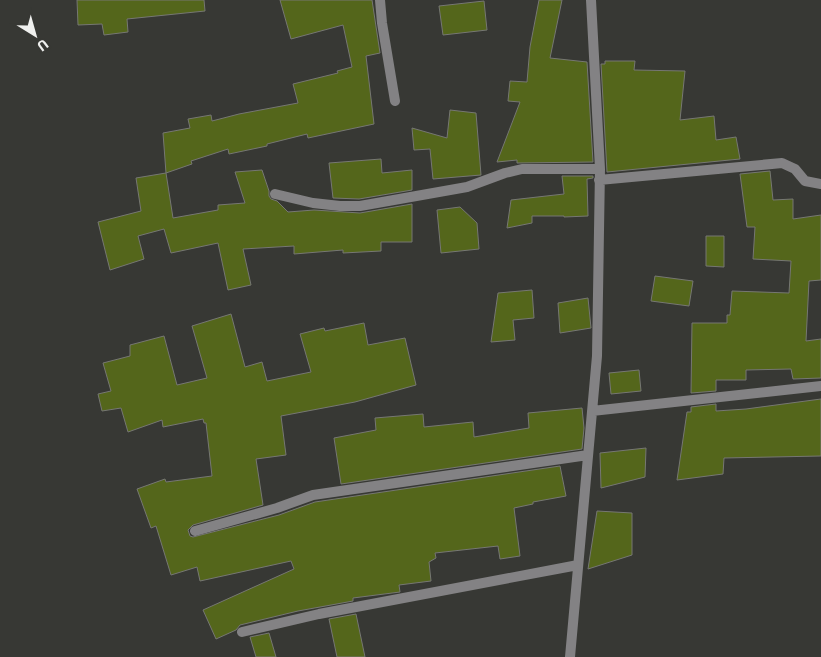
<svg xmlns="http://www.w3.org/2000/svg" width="821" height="657" viewBox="0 0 821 657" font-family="'Exo 2',sans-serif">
  <rect width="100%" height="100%" fill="#373834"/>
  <!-- building -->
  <path fill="#54661b" stroke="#767773" d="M77,0H204L205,11L127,19L128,32L104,35L102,24L78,25Z
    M280,0H372L380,53L366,56L374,124L308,138L307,134L267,144V146L229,154L228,149L191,161L192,164L166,173L163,133L190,128L188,119L211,115L212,121L239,114L298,103L293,84L338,73L337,71L352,67L343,25L291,39Z
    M539,0H562L550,58L587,62L593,162L517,163V160L497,162L520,102L508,101L510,81L527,82L530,47Z
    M484,1L487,30L443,35L439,6Z
    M605,61H635L634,70L685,71L680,120L714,116L716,140L736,137L740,159L607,172L601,64H605Z
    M450,110L476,113L481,175L433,179L430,149L414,150L412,128L447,138Z
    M381,159L382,173L412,170V190L359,199L333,198L329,163Z
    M262,170L269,191V196L271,199L277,201L288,212L314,210L360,213L412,204V242H381V251L343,253V250L294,254V246L243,249L251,285L228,290L218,243L171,253L164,229L138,236L144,259L110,270L98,222L141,211L136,178L166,173L173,218L218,210V205L245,203L235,172Z
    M770,171L773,200L793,199V219L821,215V280L809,281L806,341L821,339V378L793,379L791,369L746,370V380H716V391L691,393L692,323H727V315H730L732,291L789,293L791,261L753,259L755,227H747L740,174Z
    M562,176H593V178L587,179L588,216L564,217V216H532V223L507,228L511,200L564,194Z
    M460,207L477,223L479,249L441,253L437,210Z
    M706,236H724V267L706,266Z
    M655,276L693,281L689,306L651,301Z
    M532,290L534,318L513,320L515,340L491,342L498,293Z
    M588,298L591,328L560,333L558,303Z
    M231,314L245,367L262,362L267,381L311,372L300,334L324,328L325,331L364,323L368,345L405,338L416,385L355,402L281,416L286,455L256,459L263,505L193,525L188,530L190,536L193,537L279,515L315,502L560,466L566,496L533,502V504L514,508L520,556L500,559L498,546L435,553L436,558L429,562L431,581L399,585L400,592L353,598V601L298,611L240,625L236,630L216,639L203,610L294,569L291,561L200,581L197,567L171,575L156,526L151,528L137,489L165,479L166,482L212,476L206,423H204L203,419L163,427L162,420L128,432L121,408L102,411L98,394L111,391L103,363L130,356V345L164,336L177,385L207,378L192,326Z
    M639,370L641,391L611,394L609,373Z
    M821,399V456L724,458L723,474L677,480L687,412H691V407L716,404V411L746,409Z
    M582,408L584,428L582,449L341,484L334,438L376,430L375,418L423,414L424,427L473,422L474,437L529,428L528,413Z
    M646,448L645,477L601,488L600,453Z
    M597,511L632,513V555L588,569Z
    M356,614L365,657H337L329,619Z
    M269,633L276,657H256L250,637Z"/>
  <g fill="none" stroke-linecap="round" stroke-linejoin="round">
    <!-- minor -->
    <path stroke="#838284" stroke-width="10" d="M380,0L382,23L395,101
      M599,180L782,163L795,169L805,181L821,184
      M275,194L313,203L340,206H360L467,187L505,173L522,169H600
      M592,411L821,386
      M195,531L277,508L313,495L588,455
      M242,632L319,614L578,565
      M570,657L597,356L600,169L591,0"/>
  </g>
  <!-- north arrow -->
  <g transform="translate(35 35) rotate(143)" stroke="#373834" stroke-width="4" paint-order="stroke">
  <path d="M0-4L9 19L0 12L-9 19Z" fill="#eff0ee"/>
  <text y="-8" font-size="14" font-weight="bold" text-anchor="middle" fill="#eff0ee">U</text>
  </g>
</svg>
